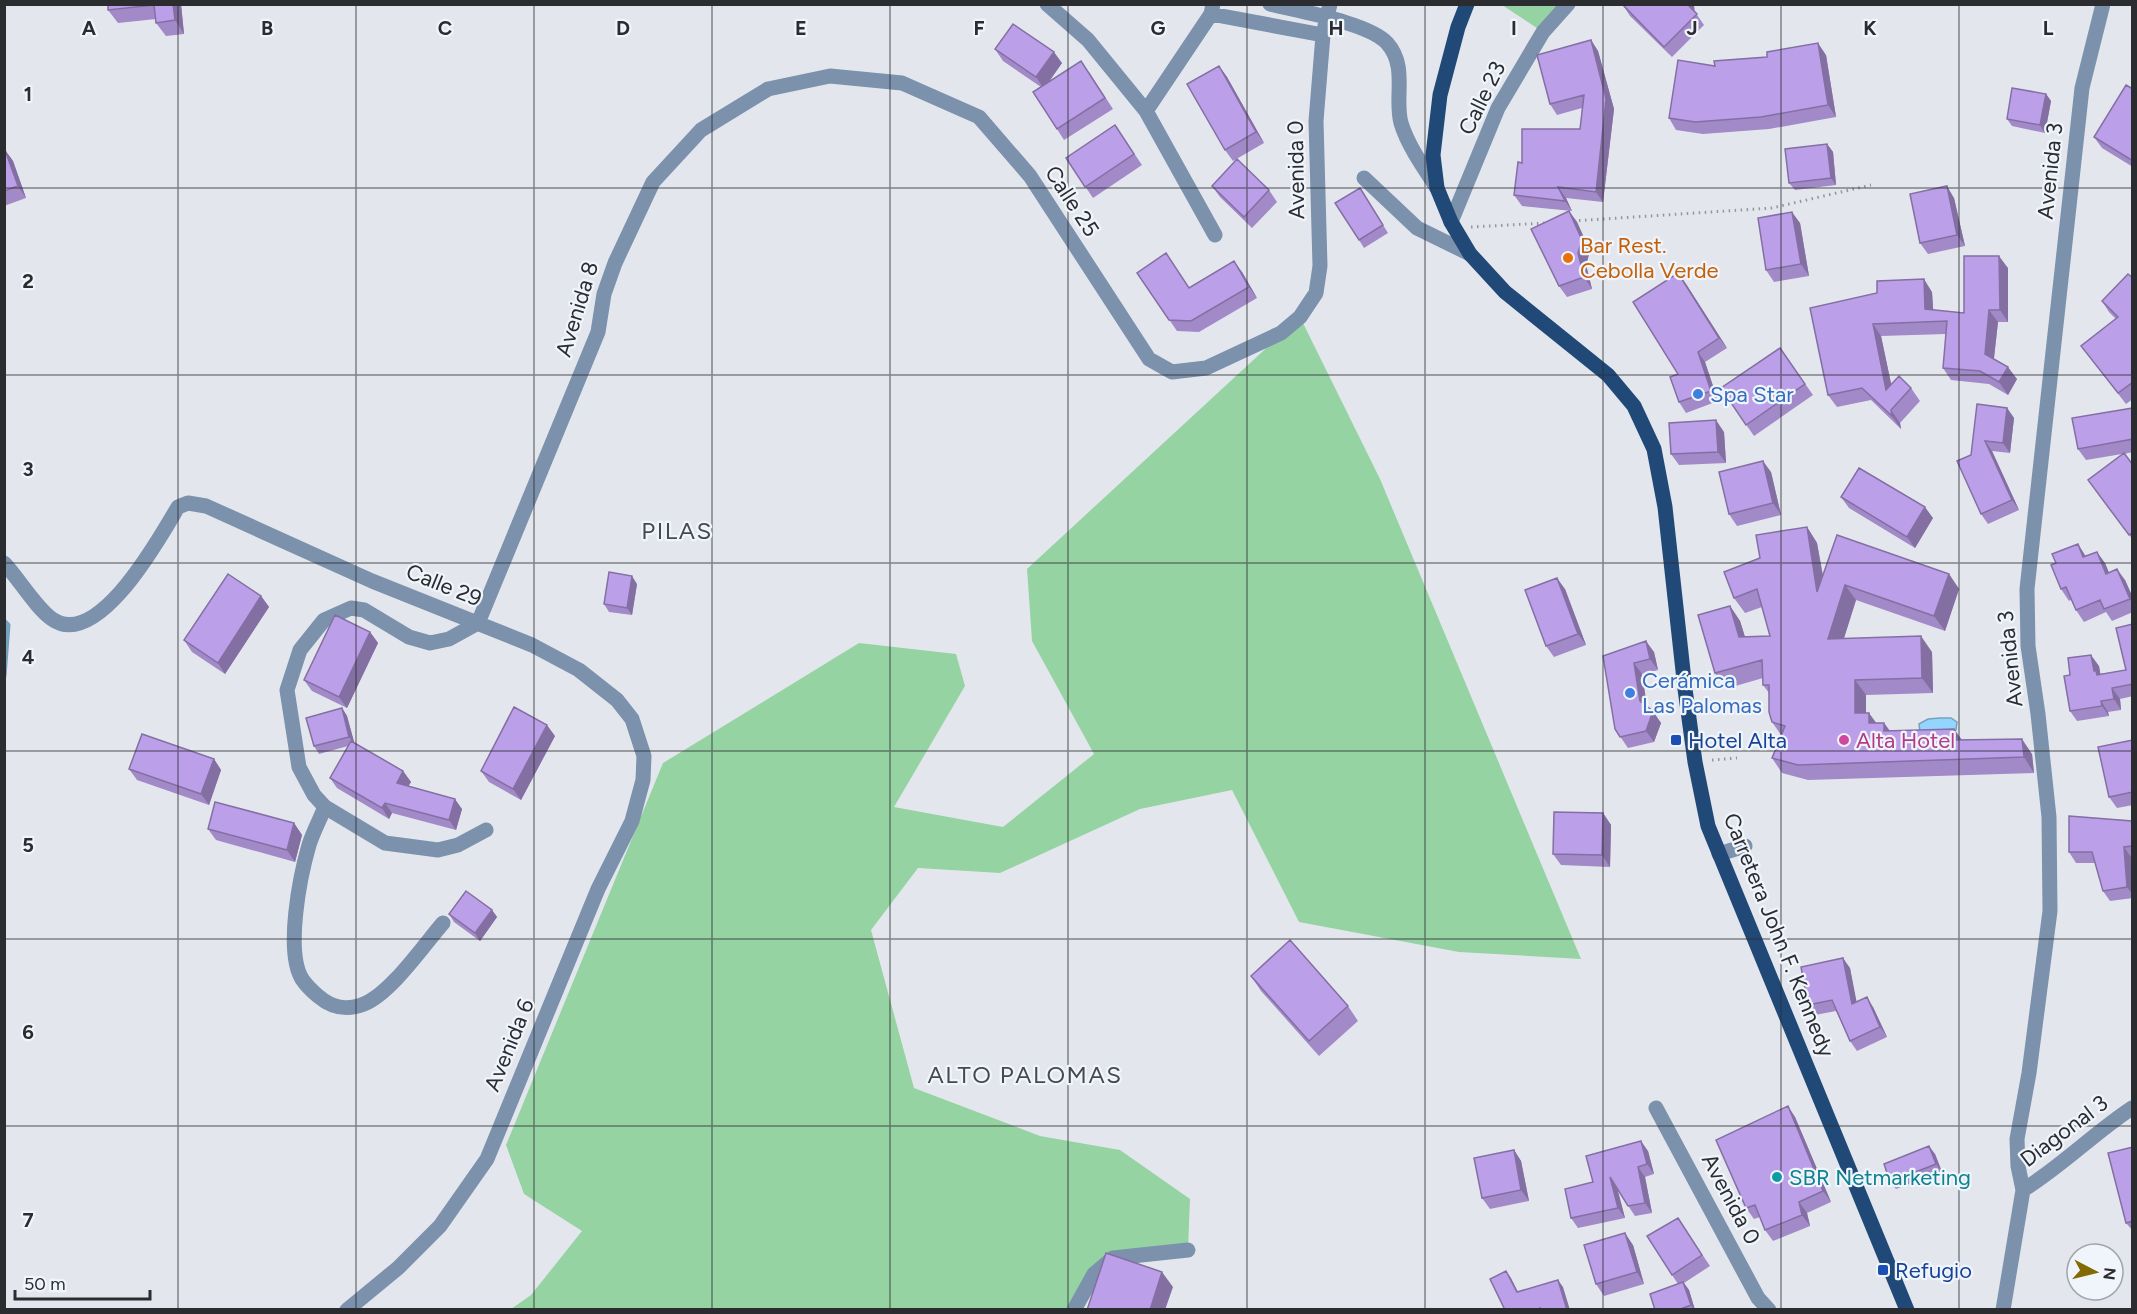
<svg xmlns="http://www.w3.org/2000/svg" width="2137" height="1314" viewBox="0 0 2137 1314" font-family="Figtree,sans-serif">
  <rect width="100%" height="100%" fill="#e3e7ed"/>
  <!-- green -->
  <path fill="#96d3a3" d="M1502,5H1568L1543,32Z
    M1300,317L1380,479L1581,959L1459,952L1299,922L1232,790L1140,809L1000,873L918,868L871,930L914,1088L1040,1136L1120,1150L1190,1199L1188,1250L1113,1258L1074,1309H511L531,1295L582,1231L524,1194L506,1145L663,763L859,643L956,654L965,686L894,807L1003,827L1094,754L1032,641L1027,569Z"/>
  <!-- water -->
  <path fill="#94d5fd" stroke="#74a2bf" stroke-width="1.5" d="M1940,718H1951L1957,722L1956,730L1949,733L1920,732L1919,724L1928,719Z"/>
  <g fill="none" stroke-linecap="round" stroke-linejoin="round">
    <!-- stream -->
    <path stroke="#74a2bf" stroke-width="5" d="M4,621L8,625L4,676"/>
    <!-- path -->
    <path stroke="#93969a" stroke-width="3" stroke-dasharray="1.5 4.5" stroke-linecap="butt" d="M1573,221L1772,208L1871,185
      M1471,227L1546,223
      M1712,760L1737,758"/>
    <!-- minor -->
    <path stroke="#7b91ac" stroke-width="15" d="M1047,4L1088,40L1146,111L1215,235
      M1270,4C1298,11 1369,23 1387,43C1408,66 1394,98 1401,123C1408,146 1424,168 1437,188
      M1211,14L1323,35
      M1146,111L1211,14L1213,4
      M1364,178L1417,228L1470,254
      M1451,222L1498,108L1543,32L1568,4
      M4,563C19,579 36,608 52,619C98,651 160,537 178,507L188,503L206,506L372,581L532,645L579,670L617,700L632,719L644,756L643,780L632,821L598,889L487,1159L440,1226L398,1268L347,1310
      M478,623L598,332L604,294L615,263L653,182L701,130L768,89L830,76L902,83L979,117L1030,176L1149,359L1172,372L1206,368L1281,333L1300,317L1316,293L1320,266L1316,121L1323,35L1330,4
      M478,623L449,639L430,643L409,637L364,610L351,608L324,620L300,650L287,690L299,767L314,795L325,807L385,843L438,850L458,845L486,830
      M325,807C320,819 313,832 309,845C300,876 285,951 302,979C306,985 312,991 318,996C332,1008 346,1011 364,1004C391,993 423,946 443,923
      M1719,854L1745,846
      M1656,1108L1758,1298L1769,1310
      M2023,1190C2062,1166 2094,1133 2132,1108
      M1074,1310L1094,1274L1113,1258L1188,1250
      M2003,1310L2023,1190L2018,1166L2017,1139L2029,1073L2050,911L2049,817L2038,714L2028,646L2027,589L2082,88L2103,4"/>
    <!-- major -->
    <path stroke="#214978" stroke-width="15" d="M1467,4L1458,27L1440,95L1433,155L1437,188L1451,222L1470,254L1505,292L1608,375L1634,406L1654,449L1665,507L1685,689L1695,762L1708,826L1907,1310"/>
  </g>
  <!-- wall -->
  <path fill="#a289c8" d="M108,4H181L184,34L166,36L156,23V19L118,23L108,10Z
    M1623,5L1695,12L1704,25L1672,57L1630,16Z
    M1591,40L1598,51L1614,109L1603,202L1566,198L1572,211L1522,206L1514,195L1522,163L1580,129L1582,108L1557,115L1550,104Z
    M995,49L1062,63L1049,81L1089,72L1113,109L1064,140L1057,129L1041,87L1003,61Z
    M1826,55L1836,117L1769,129L1703,134L1676,130L1669,118L1715,66Z
    M1219,66L1227,77L1264,143L1233,161L1225,150Z
    M2133,89V167L2102,148L2094,137Z
    M2046,94L2051,101L2045,133L2012,126L2007,119Z
    M1115,125L1142,165L1093,198L1066,158Z
    M1827,144L1833,152L1836,185L1795,190L1789,183Z
    M4,150H5L13,161L26,198L4,206Z
    M1212,186L1269,190L1277,202L1252,228L1220,197Z
    M1360,188L1388,233L1364,248L1359,240Z
    M1954,198L1965,246L1928,254L1920,243Z
    M1569,211L1577,222L1590,251L1586,265L1592,289L1567,297L1559,286Z
    M1800,223L1809,276L1774,282L1766,270Z
    M2008,268V322H1998L1994,359L2017,379L2008,395L1989,384L1951,380L1943,368L1946,334L1881,336L1891,384L1911,388L1920,401L1900,423L1901,429L1871,400L1837,407L1828,395L1810,308L1932,292L1933,310L1964,313Z
    M1242,272L1257,298L1199,332L1177,331L1137,273L1189,288Z
    M2133,278V399L2126,404L2081,346L2116,319L2109,312L2102,301Z
    M1686,284L1727,348L1705,362L1718,401L1686,413L1679,402L1678,374Z
    M1780,348L1813,395L1754,436L1721,388Z
    M2007,408L2014,418L2010,453L1992,451L2019,510L1988,524L1981,514L1971,455Z
    M2133,408V452L2124,454L2133,465V540L2088,480L2122,454L2086,460L2078,449Z
    M1724,432L1726,463L1679,465L1671,454Z
    M1771,472L1781,515L1737,526L1729,514Z
    M1841,497L1933,518L1915,548L1849,508Z
    M1807,527L1817,543L1823,575L1949,574L1959,589L1945,631L1856,600L1844,638L1932,652L1933,693L1866,695V713L1876,723H1884L1890,731L1962,740L2032,754L2034,773L1808,780L1782,773L1772,758L1781,735L1772,722L1769,693L1763,685V678L1725,689L1715,673L1730,606L1740,621L1745,637L1770,636L1762,607L1745,613L1734,598L1760,558Z
    M2086,556L2105,563L2109,573L2125,580L2133,598V612L2112,621L2106,612L2084,622L2076,610L2071,600L2069,601L2061,589Z
    M637,584L632,615L609,612L604,604Z
    M1565,589L1586,645L1554,657L1546,646Z
    M261,596L269,607L225,674L192,652L184,640Z
    M2133,624V696L2120,699L2121,710L2108,712L2109,716L2077,721L2070,711V675L2099,666L2100,674L2126,670Z
    M370,632L378,643L347,708L312,691L304,680Z
    M1654,652L1658,670L1642,674L1647,707L1661,723L1654,742L1628,748L1615,729L1603,656Z
    M342,708L347,716L354,743L403,771L411,782L408,786L462,809L456,830L392,813L389,819L337,788L330,778L348,746L319,754L314,746Z
    M555,736L521,800L489,782L481,771Z
    M2133,740V805L2117,808L2109,797Z
    M214,759L221,770L209,805L137,780L129,769Z
    M1603,813L1611,825L1610,867L1561,865L1553,854Z
    M2133,822V857H2131L2133,877V898L2110,901L2103,891L2095,863H2076L2069,852Z
    M294,823L302,835L295,862L216,840L208,829Z
    M492,910L497,917L480,941L454,922L449,914Z
    M1850,968L1856,1002L1873,1007L1887,1037L1857,1051L1850,1041L1836,1011L1815,1015L1808,1005Z
    M1251,976L1348,1006L1358,1021L1319,1056L1261,991Z
    M1795,1117L1831,1202L1807,1213L1810,1226L1773,1241L1765,1230L1760,1217L1754,1219L1746,1208Z
    M2133,1147V1231L2126,1223Z
    M1514,1150L1521,1161L1529,1201L1490,1209L1482,1198Z
    M1648,1151L1654,1174L1645,1177L1652,1213L1635,1216L1617,1189L1625,1218L1578,1228L1571,1218L1593,1182Z
    M1935,1154L1942,1172L1896,1189L1890,1182Z
    M1678,1218L1710,1266L1684,1283L1689,1290L1695,1310H1655L1678,1284L1672,1275Z
    M1633,1245L1644,1284L1604,1296L1596,1284Z"/>
  <!-- shaded-wall -->
  <path fill="#846fa3" d="M173,4H181L184,34L175,20Z
    M1687,4H1694L1695,15Z
    M1591,40L1598,51L1614,109L1603,202L1596,192Z
    M1818,43L1826,55L1836,117L1828,105Z
    M1054,52L1062,63L1044,89L1036,77Z
    M1219,66L1227,77L1264,143L1256,132Z
    M2046,94L2051,101L2045,133L2040,125Z
    M1827,144L1833,152L1836,185L1831,178Z
    M5,150L13,161L26,198L18,186Z
    M1947,186L1954,198L1965,246L1957,235Z
    M1558,187L1566,198L1572,211L1565,201Z
    M1569,211L1577,222L1590,251L1586,265L1592,289L1584,277Z
    M1792,212L1800,223L1809,276L1801,264Z
    M1999,256L2008,268V322L2000,310Z
    M1234,261L1242,272L1257,298L1249,287Z
    M1678,273L1686,284L1727,348L1719,338Z
    M1924,279L1932,292L1934,322L1925,309Z
    M1989,310L1998,322L1993,366L1985,354Z
    M1873,324L1881,336L1895,402L1886,390Z
    M1698,352L1705,362L1718,401L1711,391Z
    M2008,367L2017,379L2008,395L1999,382Z
    M2007,408L2014,418L2010,453L2003,443Z
    M1891,410L1900,423L1901,429L1892,416Z
    M1716,420L1724,432L1726,463L1718,452Z
    M1985,441L1992,451L2019,510L2012,500Z
    M1763,461L1771,472L1781,515L1773,503Z
    M1925,507L1933,518L1915,548L1907,537Z
    M1807,527L1817,543L1828,607L1817,592Z
    M2078,544L2085,555L2091,569L2083,557Z
    M2097,552L2105,563L2114,585L2106,574Z
    M2117,569L2125,580L2133,598V603L2130,599Z
    M1949,574L1959,589L1945,631L1934,616Z
    M632,576L637,584L632,615L627,608Z
    M1557,578L1565,589L1586,645L1578,634Z
    M1845,585L1856,600L1839,654L1828,639Z
    M261,596L269,607L225,674L218,663Z
    M1730,606L1740,621L1750,653L1739,637Z
    M370,632L378,643L347,708L339,697Z
    M1921,636L1932,652L1933,693L1922,678Z
    M1646,641L1654,652L1658,670L1650,659Z
    M2091,655L2099,666L2101,677L2094,671Z
    M1634,663L1642,674L1648,712L1640,701Z
    M1855,680L1866,695V729L1855,713Z
    M2112,688L2120,699L2121,710L2114,699Z
    M2101,701L2108,712L2109,716L2102,706Z
    M342,708L347,716L355,745L349,737Z
    M1653,711L1661,723L1654,742L1646,731Z
    M1869,713L1880,728L1869,723Z
    M1884,723L1895,738L1884,731Z
    M547,725L555,736L521,800L513,789Z
    M1954,729L1965,744L1954,740Z
    M2022,739L2032,754L2034,773L2024,757Z
    M214,759L221,770L209,805L201,794Z
    M403,771L411,782L404,793L397,783Z
    M455,799L462,809L456,830L449,820Z
    M385,803L392,813L389,819L382,808Z
    M1603,813L1611,825L1610,867L1602,855Z
    M294,823L302,835L295,862L287,850Z
    M2124,847L2131,857L2133,895L2127,887Z
    M492,910L497,917L480,941L475,933Z
    M1843,958L1850,968L1859,1014L1852,1004Z
    M1867,997L1873,1007L1887,1037L1880,1027Z
    M1788,1106L1795,1117L1831,1202L1823,1191Z
    M1641,1141L1648,1151L1654,1174L1647,1164Z
    M1929,1146L1935,1154L1942,1172L1936,1164Z
    M1514,1150L1521,1161L1529,1201L1521,1190Z
    M1638,1167L1645,1177L1652,1213L1645,1203Z
    M1610,1177L1617,1187L1625,1218L1618,1208Z
    M1799,1202L1807,1213L1810,1226L1802,1215Z
    M1625,1233L1633,1245L1644,1284L1637,1272Z
    M1506,1271L1511,1278L1522,1300L1517,1292Z
    M1162,1272L1173,1287L1165,1310H1150Z
    M1558,1280L1563,1287L1570,1310H1567Z
    M1683,1282L1689,1290L1695,1310H1694L1691,1305Z"/>
  <!-- building -->
  <path fill="#bc9fe9" stroke="#846fa3" stroke-width="1.5" d="M108,4H173L175,20L156,23L154,5L108,10Z
    M1624,4H1687L1697,14L1664,47L1623,5Z
    M1013,24L1054,52L1036,77L995,49Z
    M1591,40L1606,99L1596,192L1558,187L1565,201L1514,195L1518,162L1522,163V129H1580L1584,95L1550,104L1537,55Z
    M1818,43L1828,105L1761,117L1695,122L1669,118L1678,60L1715,66L1714,61L1767,57V52Z
    M1081,61L1105,98L1057,129L1033,92Z
    M1219,66L1256,132L1225,150L1187,84Z
    M2126,85L2133,89V161L2094,137Z
    M2012,88L2046,94L2040,125L2007,119Z
    M1115,125L1134,154L1085,187L1066,158Z
    M1827,144L1831,178L1789,183L1785,149Z
    M4,150H5L18,186L4,191Z
    M1237,159L1269,190L1244,217L1212,186Z
    M1947,186L1957,235L1920,243L1910,194Z
    M1360,188L1383,225L1359,240L1335,203Z
    M1569,211L1582,240L1578,253L1584,277L1559,286L1531,229Z
    M1792,212L1801,264L1766,270L1758,218Z
    M1166,253L1189,288L1234,261L1249,287L1191,321L1169,320L1137,273Z
    M1964,256H1999L2000,310H1989L1985,354L2008,367L1999,382L1980,371L1943,368L1947,321L1873,324L1886,390L1899,376L1911,388L1891,410L1892,416L1862,388L1828,395L1810,308L1877,293V281L1924,279L1925,309L1964,313Z
    M1678,273L1719,338L1698,352L1711,391L1679,402L1670,377L1678,374L1633,302Z
    M2128,274L2133,278V382L2118,393L2081,346L2118,317L2102,301Z
    M1780,348L1805,384L1746,425L1721,388Z
    M1977,404L2007,408L2003,443L1985,441L2012,500L1981,514L1957,461L1971,455Z
    M2133,408V439L2078,449L2072,418Z
    M1716,420L1718,452L1671,454L1669,423Z
    M2124,453L2133,465V532L2129,535L2088,480Z
    M1763,461L1773,503L1729,514L1719,472Z
    M1859,468L1925,507L1907,537L1841,497Z
    M1807,527L1817,592L1837,535L1949,574L1934,616L1845,585L1828,639L1921,636L1922,678L1855,680V713H1869V723H1884V731L1954,729V740L2022,739L2024,757L1798,765L1772,758L1785,726L1772,722L1769,712V685H1763L1762,660L1715,673L1698,615L1730,606L1739,637L1770,636L1757,589L1734,598L1724,572L1760,558L1756,535Z
    M2078,544L2083,557L2097,552L2106,574L2117,569L2130,599L2104,609L2100,600L2076,610L2066,587L2061,589L2051,565L2056,563L2052,554Z
    M609,572L632,576L627,608L604,604Z
    M228,574L261,596L218,663L184,640Z
    M1557,578L1578,634L1546,646L1525,590Z
    M335,615L370,632L339,697L304,680Z
    M2133,624V684L2112,688L2114,699L2101,701L2102,706L2070,711L2064,676L2070,675L2068,658L2091,655L2094,671H2096L2097,675L2126,670L2116,628Z
    M1646,641L1650,659L1634,663L1640,701L1653,711L1646,731L1620,737L1615,729L1603,656Z
    M514,707L547,725L513,789L481,771Z
    M342,708L349,737L314,746L306,718Z
    M142,734L214,759L201,794L129,769Z
    M2133,740V792L2109,797L2098,747Z
    M351,741L403,771L397,783L455,799L449,820L385,803L382,808L330,778Z
    M215,802L294,823L287,850L208,829Z
    M1554,812L1603,813L1602,855L1553,854Z
    M2069,816L2132,821V846L2124,847L2127,887L2103,891L2092,852H2069Z
    M466,891L492,910L475,933L449,914Z
    M1290,940L1348,1006L1309,1041L1251,976Z
    M1843,958L1852,1004L1867,997L1880,1027L1850,1041L1832,1000L1808,1005L1801,967Z
    M1788,1106L1823,1191L1799,1202L1802,1215L1765,1230L1755,1205L1746,1208L1716,1140Z
    M1641,1141L1647,1164L1638,1167L1645,1203L1628,1206L1610,1177L1618,1208L1571,1218L1565,1189L1593,1182L1586,1156Z
    M1929,1146L1936,1164L1890,1182L1884,1164Z
    M2133,1147V1221L2126,1223L2108,1153Z
    M1514,1150L1521,1190L1482,1198L1474,1158Z
    M1678,1218L1702,1255L1672,1275L1647,1236Z
    M1625,1233L1637,1272L1596,1284L1584,1245Z
    M1106,1253L1162,1272L1150,1310H1087Z
    M1506,1271L1517,1292L1558,1280L1567,1310H1540V1308L1537,1310H1505L1490,1279Z
    M1683,1282L1691,1305L1678,1310H1655L1650,1294Z"/>
  <!-- grid -->
  <path fill="none" stroke="#2b2c2f" stroke-width="1.5" stroke-opacity="0.55" d="M178,4V1310M356,4V1310M534,4V1310M712,4V1310M890,4V1310M1068,4V1310M1247,4V1310M1425,4V1310M1603,4V1310M1781,4V1310M1959,4V1310M4,188H2132M4,375H2132M4,563H2132M4,751H2132M4,939H2132M4,1126H2132"/>
  <!-- markers -->
  <circle fill="#e8710a" stroke="#f0f4fb" stroke-width="2" cx="1568" cy="258" r="6"/>
  <g fill="#3f7fe0" stroke="#f0f4fb" stroke-width="2">
    <circle cx="1698" cy="394" r="6"/>
    <circle cx="1630" cy="693" r="6"/>
  </g>
  <g fill="#1a4fb4" stroke="#f0f4fb" stroke-width="2">
    <rect x="1670" y="734" width="12" height="12" rx="3"/>
    <rect x="1877" y="1264" width="12" height="12" rx="3"/>
  </g>
  <circle fill="#d1479c" stroke="#f0f4fb" stroke-width="2" cx="1844" cy="740" r="6"/>
  <circle fill="#0f9aa8" stroke="#f0f4fb" stroke-width="2" cx="1777" cy="1177" r="6"/>
  <g text-anchor="middle" dominant-baseline="central" stroke-width="4.5" stroke-linejoin="round" paint-order="stroke">
    <!-- street labels -->
    <g font-size="22" fill="#2b2c2f" stroke="#f0f4fb">
      <text transform="translate(1482 98) rotate(-64)">Calle 23</text>
      <text transform="translate(1296 170) rotate(-91)">Avenida 0</text>
      <text transform="translate(2050 171) rotate(-84)">Avenida 3</text>
      <text transform="translate(1072 201) rotate(57)">Calle 25</text>
      <text transform="translate(577 309) rotate(-73)">Avenida 8</text>
      <text transform="translate(444 585) rotate(22)">Calle 29</text>
      <text transform="translate(2010 659) rotate(-96)">Avenida 3</text>
      <text transform="translate(1779 935) rotate(68)">Carretera John F. Kennedy</text>
      <text transform="translate(509 1045) rotate(-68)">Avenida 6</text>
      <text transform="translate(2064 1131) rotate(-37)">Diagonal 3</text>
      <text transform="translate(1731 1199) rotate(62)">Avenida 0</text>
    </g>
    <!-- food labels -->
    <g font-size="22" fill="#c56008" stroke="#f0f4fb" text-anchor="start">
      <text x="1580" y="245">Bar Rest.<tspan x="1580" dy="25">Cebolla Verde</tspan></text>
    </g>
    <!-- shop labels -->
    <g font-size="22" fill="#366cbe" stroke="#f0f4fb" text-anchor="start">
      <text x="1710" y="394">Spa Star</text>
      <text x="1642" y="680">Cerámica<tspan x="1642" dy="25">Las Palomas</tspan></text>
    </g>
    <!-- transit labels -->
    <g font-size="22" fill="#164399" stroke="#f0f4fb" text-anchor="start">
      <text x="1688" y="740">Hotel Alta</text>
      <text x="1895" y="1270">Refugio</text>
    </g>
    <!-- hotel labels -->
    <g font-size="22" fill="#b23c85" stroke="#f0f4fb" text-anchor="start">
      <text x="1856" y="740">Alta Hotel</text>
    </g>
    <!-- culture labels -->
    <g font-size="22" fill="#0d838f" stroke="#f0f4fb" text-anchor="start">
      <text x="1789" y="1177">SBR Netmarketing</text>
    </g>
    <!-- neighbourhood labels -->
    <g font-size="24" letter-spacing="1.5" fill="#46494e" stroke="#f0f4fb">
      <text x="677" y="530">PILAS</text>
      <text x="1025" y="1074">ALTO PALOMAS</text>
    </g>
  </g>
  <g font-size="20" text-anchor="middle" font-weight="bold" fill="#2b2c2f" stroke="#f0f4fb" stroke-width="4.5" stroke-linejoin="round" paint-order="stroke">
    <text x="89" y="35">A</text>
    <text x="267" y="35">B</text>
    <text x="445" y="35">C</text>
    <text x="623" y="35">D</text>
    <text x="801" y="35">E</text>
    <text x="979" y="35">F</text>
    <text x="1158" y="35">G</text>
    <text x="1336" y="35">H</text>
    <text x="1514" y="35">I</text>
    <text x="1692" y="35">J</text>
    <text x="1870" y="35">K</text>
    <text x="2048" y="35">L</text>
    <text x="28" y="101">1</text>
    <text x="28" y="288">2</text>
    <text x="28" y="476">3</text>
    <text x="28" y="664">4</text>
    <text x="28" y="852">5</text>
    <text x="28" y="1039">6</text>
    <text x="28" y="1227">7</text>
  </g>
  <!-- border -->
  <rect width="2137" height="1314" fill="none" stroke="#2b2c2f" stroke-width="12"/>
  <!-- north arrow -->
  <g transform="translate(2095 1272) rotate(97)"><circle r="28" fill="#f0f4fb" stroke="#a1a4a9" stroke-width="1.5"/>
  <path d="M0-4.5L10 22L0 15L-10 22Z" fill="#846a05"/>
  <text y="-9" font-size="16" font-weight="bold" text-anchor="middle" fill="#2b2c2f">N</text>
  </g>
  <!-- scale -->
  <path d="M15 1290v9h135v-9" fill="none" stroke="#2b2c2f" stroke-width="3"/>
  <text x="24" y="1290" font-size="18" fill="#2b2c2f" stroke="#f0f4fb" stroke-width="4.5" paint-order="stroke">50 m</text>
</svg>
